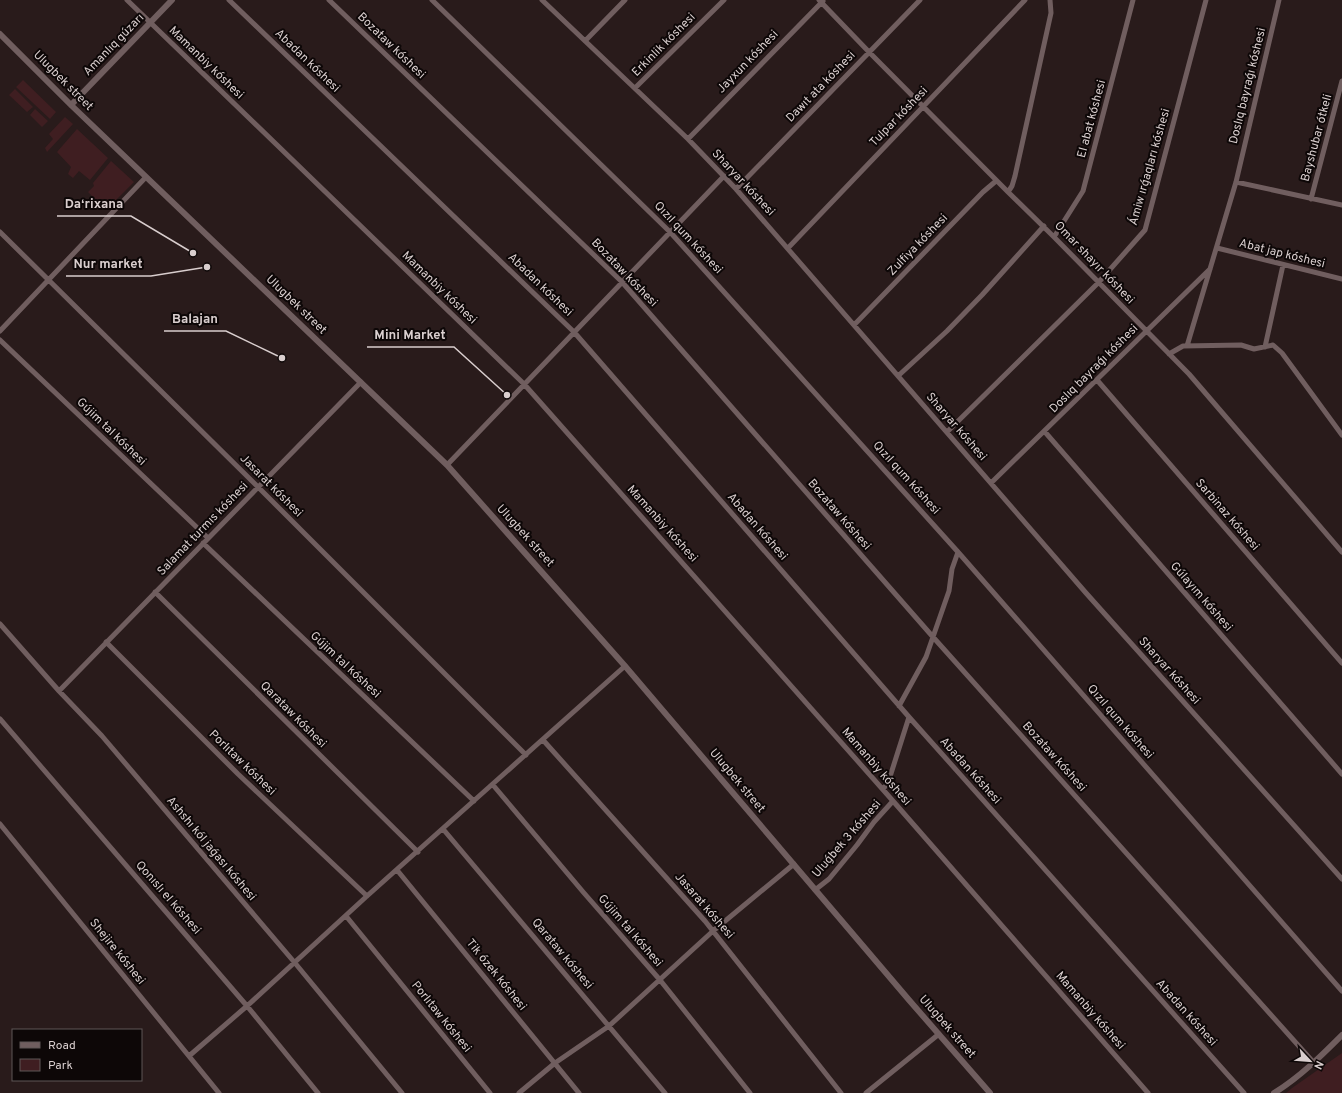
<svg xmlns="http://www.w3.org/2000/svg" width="1342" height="1093" viewBox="0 0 1342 1093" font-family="Overpass,sans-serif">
  <rect width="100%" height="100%" fill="#291b1b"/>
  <!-- green -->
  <path fill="#3f1e21" d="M23,80L56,112L50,119L16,87Z
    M15,89L33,107L27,112L9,95Z
    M35,109L48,121L42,127L30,115Z
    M65,117L73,124L47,152L45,148L53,139L49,134Z
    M77,129L108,158L90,180L79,171L73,178L68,174L71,167L57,152Z
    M111,161L134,182L106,210L88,192L94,186L93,183Z
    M1342,1053V1093H1286L1292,1088Z"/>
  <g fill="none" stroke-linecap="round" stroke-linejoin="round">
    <!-- minor -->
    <path stroke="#705e5f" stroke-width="5" d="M127,0L524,384L893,801L1148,1093
      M229,0L574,332L909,717L1244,1093
      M329,0L622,282L933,637L1314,1063
      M432,0L670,232L958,552L1342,991
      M542,0L688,139L736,189L1086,593L1342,879
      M819,0L869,52L1008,192L1054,237L1189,374L1342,552
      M585,41L625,0
      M635,88L724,0
      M688,139L823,1
      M1236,182L1342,205
      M736,189L920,0
      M1008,192L1012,186L1015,176L1051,13L1050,0
      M1311,199L1342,81
      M0,232L258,487L526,755
      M1054,237L1083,191L1133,0
      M788,248L1025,0
      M1217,248L1342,279
      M854,325L983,192L996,181
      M0,331L146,177
      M0,340L208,538
      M1187,346L1236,182L1279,0
      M1265,347L1283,265
      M1169,354L1183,346L1241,345L1254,349L1273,345L1282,353L1342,435
      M898,376L947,331L982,295L1044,226
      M1097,380L1342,663
      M947,432L1098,283L1145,230L1206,0
      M1045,432L1342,774
      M447,465L724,176
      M991,483L1210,269
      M203,543L474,801
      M155,592L418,852
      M0,624L59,691L102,736L295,963L402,1093
      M106,642L238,774L367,896
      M59,691L361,382
      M899,706L926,657L949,591L952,569L958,552
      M0,719L247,1006L318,1093
      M543,740L705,921L841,1093
      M493,785L584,893L660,980L750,1093
      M883,789L888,783L909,717
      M0,824L219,1093
      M443,829L665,1093
      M397,870L579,1093
      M815,890L829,879L857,845L874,822L893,801
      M346,916L490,1093
      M189,1056L247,1006L367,896L625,666
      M519,1093L555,1063L609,1026L713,931L794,864
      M866,1093L939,1034"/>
    <!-- tertiary -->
    <path stroke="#705e5f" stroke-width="6" d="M0,34L71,105L447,465L625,666L909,1000L990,1093
      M71,105L172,0
      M1274,1093C1300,1077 1321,1056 1342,1035"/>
  </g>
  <g text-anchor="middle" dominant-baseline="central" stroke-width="4" stroke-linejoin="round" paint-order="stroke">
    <!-- street labels -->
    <g font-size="12" fill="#d9cece" stroke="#0d0707">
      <text transform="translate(114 45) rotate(-46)">Amanlıq gúzarı</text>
      <text transform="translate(664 45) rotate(-45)">Erkinlik kóshesi</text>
      <text transform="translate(391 46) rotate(44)">Bozataw kóshesi</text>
      <text transform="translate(307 61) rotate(44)">Abadan kóshesi</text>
      <text transform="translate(748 62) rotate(-46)">Jayxun kóshesi</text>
      <text transform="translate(206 63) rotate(44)">Mamanbiy kóshesi</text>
      <text transform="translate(63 81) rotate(45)">Ulugbek street</text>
      <text transform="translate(1248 86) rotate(-76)">Doslıq bayraǵı kóshesi</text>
      <text transform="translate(821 87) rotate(-46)">Dawıt ata kóshesi</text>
      <text transform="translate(899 117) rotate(-46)">Tulpar kóshesi</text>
      <text transform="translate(1092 119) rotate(-75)">El abat kóshesi</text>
      <text transform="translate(1317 138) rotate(-75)">Bayshubar ótkeli</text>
      <text transform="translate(1150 167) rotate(-74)">Ámiw ırǵaqları kóshesi</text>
      <text transform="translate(743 183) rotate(47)">Sharyar kóshesi</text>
      <text transform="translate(688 238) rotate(47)">Qızıl qum kóshesi</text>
      <text transform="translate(918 245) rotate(-46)">Zulfiya kóshesi</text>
      <text transform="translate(1282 254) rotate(14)">Abat jap kóshesi</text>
      <text transform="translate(1094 263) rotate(46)">Omar shayır kóshesi</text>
      <text transform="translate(624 273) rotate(46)">Bozataw kóshesi</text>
      <text transform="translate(540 285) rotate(44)">Abadan kóshesi</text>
      <text transform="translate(439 288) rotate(44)">Mamanbiy kóshesi</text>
      <text transform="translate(296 305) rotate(44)">Ulugbek street</text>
      <text transform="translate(1094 369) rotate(-45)">Doslıq bayraǵı kóshesi</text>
      <text transform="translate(956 427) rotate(49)">Sharyar kóshesi</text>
      <text transform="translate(111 432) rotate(44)">Gújim tal kóshesi</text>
      <text transform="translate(906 478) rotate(48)">Qızıl qum kóshesi</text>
      <text transform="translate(271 486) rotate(45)">Jasarat kóshesi</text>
      <text transform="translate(839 515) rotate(49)">Bozataw kóshesi</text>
      <text transform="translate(1227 515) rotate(49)">Sarbinaz kóshesi</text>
      <text transform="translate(662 524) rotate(48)">Mamanbiy kóshesi</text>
      <text transform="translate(757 527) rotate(49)">Abadan kóshesi</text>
      <text transform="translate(203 529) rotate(-46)">Salamat turmıs kóshesi</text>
      <text transform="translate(525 536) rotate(48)">Ulugbek street</text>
      <text transform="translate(1201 597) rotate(49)">Gúlayım kóshesi</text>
      <text transform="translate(345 665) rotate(43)">Gújim tal kóshesi</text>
      <text transform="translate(1169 671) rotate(48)">Sharyar kóshesi</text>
      <text transform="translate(293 715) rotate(45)">Qarataw kóshesi</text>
      <text transform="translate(1120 722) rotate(49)">Qızıl qum kóshesi</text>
      <text transform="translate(1054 757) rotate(48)">Bozataw kóshesi</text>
      <text transform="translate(242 763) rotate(44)">Porlıtaw kóshesi</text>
      <text transform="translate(876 767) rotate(49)">Mamanbiy kóshesi</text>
      <text transform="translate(970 771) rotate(48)">Abadan kóshesi</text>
      <text transform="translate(737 781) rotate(50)">Ulugbek street</text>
      <text transform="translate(847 839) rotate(-49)">Uluǵbek 3 kóshesi</text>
      <text transform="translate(211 849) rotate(50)">Ashshı kól jaǵası kóshesi</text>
      <text transform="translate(168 898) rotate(49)">Qonıslı el kóshesi</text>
      <text transform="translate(704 906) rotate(49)">Jasarat kóshesi</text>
      <text transform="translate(630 931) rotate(49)">Gújim tal kóshesi</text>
      <text transform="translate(117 952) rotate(51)">Shejire kóshesi</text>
      <text transform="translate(562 954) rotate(50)">Qarataw kóshesi</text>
      <text transform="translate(496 975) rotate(51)">Tik ózek kóshesi</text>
      <text transform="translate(1090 1011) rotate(49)">Mamanbiy kóshesi</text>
      <text transform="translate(1186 1013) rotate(48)">Abadan kóshesi</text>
      <text transform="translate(441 1017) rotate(51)">Porlıtaw kóshesi</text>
      <text transform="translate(947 1027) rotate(49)">Ulugbek street</text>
    </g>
  </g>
  <!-- callouts -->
  <path fill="none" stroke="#d9cece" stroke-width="1.5" d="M193 253L131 216H57M207 267L151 276H66M282 358L226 331H164M507 395L454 347H367"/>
  <g fill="#d9cece" stroke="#0d0707" stroke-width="1.5">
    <circle cx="193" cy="253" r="4"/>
    <circle cx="207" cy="267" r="4"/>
    <circle cx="282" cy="358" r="4"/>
    <circle cx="507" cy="395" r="4"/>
  </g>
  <g font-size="13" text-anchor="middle" font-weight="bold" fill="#d9cece" stroke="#0d0707" stroke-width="4" stroke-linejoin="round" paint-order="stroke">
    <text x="94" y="208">Daʻrixana</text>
    <text x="108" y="268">Nur market</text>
    <text x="195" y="323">Balajan</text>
    <text x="410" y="339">Mini Market</text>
  </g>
  <!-- legend -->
  <rect x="12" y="1029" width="130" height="52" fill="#0d0707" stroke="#5f5757"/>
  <rect x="20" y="1042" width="20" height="6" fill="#705e5f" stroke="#5f5757"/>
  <text x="48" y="1049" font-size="12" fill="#d9cece">Road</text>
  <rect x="20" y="1059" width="20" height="12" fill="#3f1e21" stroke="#5f5757"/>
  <text x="48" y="1069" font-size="12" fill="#d9cece">Park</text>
  <!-- north arrow -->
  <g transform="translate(1310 1061) rotate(116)" stroke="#0d0707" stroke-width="3" paint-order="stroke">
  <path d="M0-3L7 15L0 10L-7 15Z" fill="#d9cece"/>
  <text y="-6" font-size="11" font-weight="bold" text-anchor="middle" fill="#d9cece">N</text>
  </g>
</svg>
